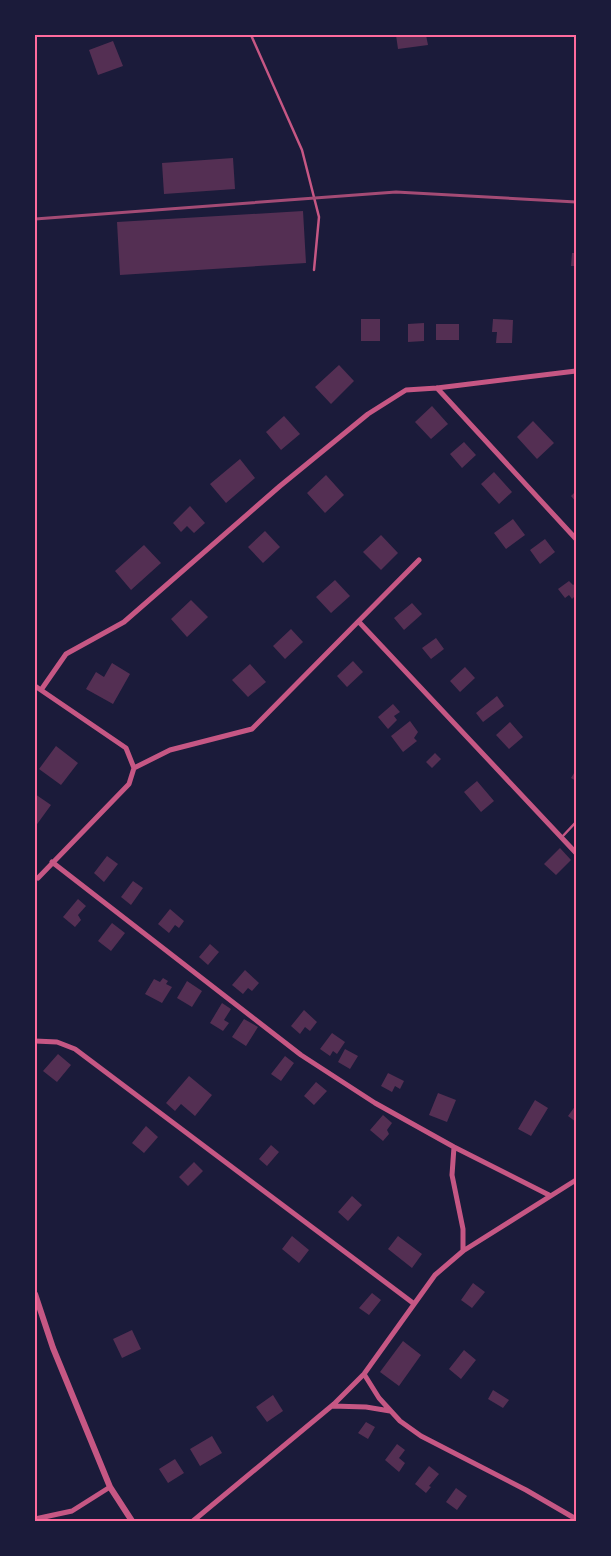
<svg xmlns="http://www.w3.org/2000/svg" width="611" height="1556" viewBox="0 0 611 1556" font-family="Montserrat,sans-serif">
  <rect width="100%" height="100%" fill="#1b1b3a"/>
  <!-- building -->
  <path fill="#542f53" d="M396,35H426L428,45L398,49Z
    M113,41L123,66L98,75L89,50Z
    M233,158L235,189L164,194L162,163Z
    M303,211L306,263L120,275L117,222Z
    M572,253H576V266H571Z
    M361,319H380V341H361Z
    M493,319L513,320L512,343H496L497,332H492Z
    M424,323V341L408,342V324Z
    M436,324H459V340H436Z
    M339,365L354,381L331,404L315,387Z
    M432,406L448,424L431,439L415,422Z
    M284,416L300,434L281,450L266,432Z
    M533,421L554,443L537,459L517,437Z
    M464,442L476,455L462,468L450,454Z
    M240,459L255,478L226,503L210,484Z
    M494,472L512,492L499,504L481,484Z
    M326,475L344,495L325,513L307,493Z
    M576,491V502L571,496Z
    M190,506L205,523L194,533L187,526L181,532L173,523Z
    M513,519L525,535L506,549L494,533Z
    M265,531L280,547L263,563L248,547Z
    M381,535L398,553L381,570L363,552Z
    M545,539L555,552L540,564L530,550Z
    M144,545L161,563L131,590L115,571Z
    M335,580L350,596L331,613L316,597Z
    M569,581L573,585L576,583V595L572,599L569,595L565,598L558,589Z
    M191,600L208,617L187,637L171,619Z
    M412,603L422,614L404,630L394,618Z
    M291,629L303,642L285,659L273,646Z
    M436,638L444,649L431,659L422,648Z
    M353,661L363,672L347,687L337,676Z
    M112,663L130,674L113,704L86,689L96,672L104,677Z
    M250,664L266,682L248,697L232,680Z
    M465,667L475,678L460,692L450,681Z
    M497,696L504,706L483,722L476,713Z
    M393,704L400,712L394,716L397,720L388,729L378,717Z
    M410,721L418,732L414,738L417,741L403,752L391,736Z
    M510,722L523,737L509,749L496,735Z
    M56,746L78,763L61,785L39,769Z
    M435,753L441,759L432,768L426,762Z
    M576,770V781L571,778Z
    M477,781L494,801L481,812L464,792Z
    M35,794L51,805L35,827Z
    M560,848L571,860L556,875L544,864Z
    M107,856L118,864L104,882L94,873Z
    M133,881L143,888L131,905L121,897Z
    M78,899L86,906L78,915L81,920L75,927L63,917Z
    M170,909L184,921L179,928L175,925L169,933L158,924Z
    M112,923L125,933L111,951L98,941Z
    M210,944L219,952L208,965L199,957Z
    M245,970L259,983L252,991L248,988L243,994L232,985Z
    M163,978L168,981L166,984L172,987L162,1003L145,994L154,979L160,982Z
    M187,981L202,991L192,1007L177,998Z
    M222,1003L231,1009L224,1020L229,1023L223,1031L210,1023Z
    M304,1010L317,1022L310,1031L305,1027L300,1034L291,1026Z
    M244,1019L258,1027L246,1046L232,1037Z
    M332,1033L345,1042L337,1054L333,1051L330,1056L320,1049Z
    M345,1049L358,1056L350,1069L338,1062Z
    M58,1054L71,1065L57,1082L43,1071Z
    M285,1056L294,1063L281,1081L271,1074Z
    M388,1073L404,1081L400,1089L395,1086L392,1092L381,1086Z
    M189,1076L212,1095L195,1116L181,1104L175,1111L166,1103Z
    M316,1082L327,1091L314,1105L304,1096Z
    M438,1093L456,1100L447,1122L429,1115Z
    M535,1100L548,1108L531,1136L518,1129Z
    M576,1105V1122L568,1116Z
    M383,1115L392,1123L387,1130L389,1134L383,1141L370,1130Z
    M146,1126L158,1137L144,1153L132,1143Z
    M271,1145L279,1152L267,1166L259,1159Z
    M194,1162L203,1171L188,1186L179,1177Z
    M352,1196L362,1205L348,1221L338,1212Z
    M292,1236L309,1250L299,1263L282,1249Z
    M398,1236L422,1254L412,1268L388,1249Z
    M473,1283L485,1292L472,1308L461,1300Z
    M372,1293L381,1300L369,1315L359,1308Z
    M132,1330L141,1349L122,1358L113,1339Z
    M403,1341L421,1355L399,1386L380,1372Z
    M464,1350L476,1360L461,1379L449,1369Z
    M493,1390L509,1400L503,1408L488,1399Z
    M273,1395L283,1411L267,1422L256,1407Z
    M366,1422L375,1427L368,1439L358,1433Z
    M212,1436L222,1453L200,1466L190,1449Z
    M397,1444L405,1450L399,1458L405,1463L399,1472L385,1460Z
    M175,1459L184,1473L168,1483L159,1469Z
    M429,1466L439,1474L429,1486L431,1487L426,1493L415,1484Z
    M456,1488L467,1496L457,1510L446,1502Z"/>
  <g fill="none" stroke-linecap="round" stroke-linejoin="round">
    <!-- service -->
    <path stroke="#c65784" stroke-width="2.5" d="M251,35L302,150L319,217L314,270
      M562,837L576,822"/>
    <!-- minor -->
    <path stroke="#c65784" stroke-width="5" d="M437,388L576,539
      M359,622L576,853
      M35,686L126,748L134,768L129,784L38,878
      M41,690L66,654L124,622L280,486L368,414L406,390L437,388L576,371
      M134,768L170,750L252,729L419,560
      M52,862L301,1055L375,1103L454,1147L549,1195
      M35,1041L57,1042L75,1049L413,1303
      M454,1147L452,1175L463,1229V1251
      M364,1374L379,1398L400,1421L421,1436L526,1490L576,1519
      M332,1406L366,1407L390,1411
      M35,1519L72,1511L110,1487
      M193,1521L334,1404L364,1374L435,1275L463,1251L576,1180"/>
    <!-- tertiary -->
    <path stroke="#c65784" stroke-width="6" d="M35,1294L53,1348L110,1487L132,1521"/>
    <!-- rail -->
    <path stroke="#a44b75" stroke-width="3" d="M35,219L396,192L576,202"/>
  </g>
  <!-- border -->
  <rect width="611" height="1556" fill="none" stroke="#1b1b3a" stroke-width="72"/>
  <rect x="36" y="36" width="539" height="1484" fill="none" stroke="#ff6b9d" stroke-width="2"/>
</svg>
